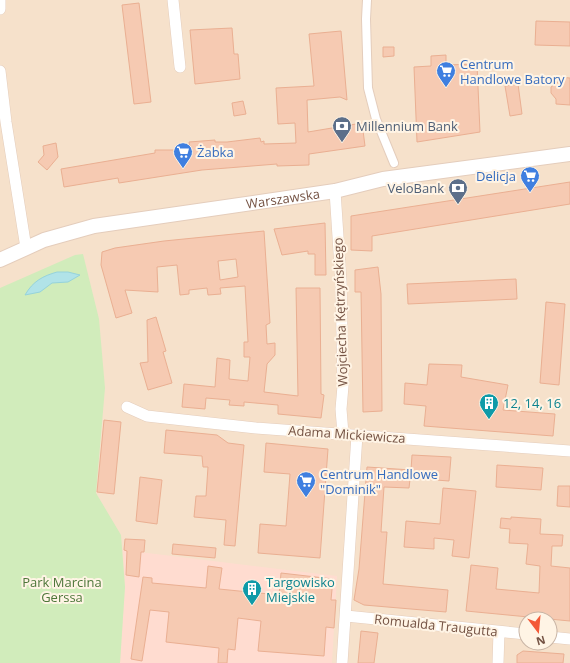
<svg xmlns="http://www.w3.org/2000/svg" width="570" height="663" viewBox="0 0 570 663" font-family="'Open Sans',sans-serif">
  <rect width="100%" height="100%" fill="#fef0dd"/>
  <!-- residential -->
  <path fill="#f6e1cb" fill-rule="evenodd" d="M0,0H570V663H0ZM526,619H550V643H526Z"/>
  <!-- commercial -->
  <path fill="#ffdcd0" d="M123,550L337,576L332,663H120L125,587Z"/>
  <!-- green -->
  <path fill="#d1ecbb" d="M83,254L99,319L105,388L96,493L121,535L125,587L120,663H0V288L75,255Z"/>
  <!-- water -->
  <path fill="#b1e3e8" stroke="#96d3db" d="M57,272H68L80,275L68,282L52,283L40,292L25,295C33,281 43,276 57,272Z"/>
  <!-- building -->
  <path fill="#f6cab2" stroke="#eaaf92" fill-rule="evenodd" d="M139,3L151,102L134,104L122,5Z
    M536,21L570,22V46L535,45Z
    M232,28L234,54H238L240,79L195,84L190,30Z
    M341,31L347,100L340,97L307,100L308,132L362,123L365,146L309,154V165L277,166V164L202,170L119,183L118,178L64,187L61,169L155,153V150H174L190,147L189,142L215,140V142H227L260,138L261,142L264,141V144L296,143L295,123L278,124L276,88L314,86L309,34Z
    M383,47H394V56L383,57Z
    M446,55V65L477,64L480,132L417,142L414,67L431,66V56Z
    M558,77L570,78V105L556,104V99L551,93V87L558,82Z
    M518,84L522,114L510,116L505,86Z
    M243,101L246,114L234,116L232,103Z
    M56,143L58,157L47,170L38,162L44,155L43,146Z
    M570,182V204L372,236V251L351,250V216Z
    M325,223L326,275H315V254H308V251L282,255L274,229Z
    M264,231L270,323L266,325L267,344L275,343V355L267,364L264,392L298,396L296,288H320L321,394L324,395L321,418L278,414V405L244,402V406L229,405L230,400L206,398L205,409L182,407L184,384L215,387L217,358L230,360L229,379L248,381L250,357H244V342H248L245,286L220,288L221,294L208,295L207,288L189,290V294L180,295L177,265L157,267L158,292L125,290L132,313L116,318L101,265L102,252L115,248L164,241ZM236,259L238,277L220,280L218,261Z
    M378,267L381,294L382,411L363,412L361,292H355V270Z
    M516,279L517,299L408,304L407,284Z
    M546,302L565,304L559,385L540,383Z
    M156,317L166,351L163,352L172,383L148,390L140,363L148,362L147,320Z
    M429,364L462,365L461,377L508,385L503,410L555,414L553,436L424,426L426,406L404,404L405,383L427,385Z
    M104,420L121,422L114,494L97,492Z
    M166,430L217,435L228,443L244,445L235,546L224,545L226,520L194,517L196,496H206L208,467H203L202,456L164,453Z
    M266,443L328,449L320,558L258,553L260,524L286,526L290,474L264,472Z
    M412,455L451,457L449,481L410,478L411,471L409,488L384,487L381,532H387L383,584L448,590L446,612L364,605L354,600L359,569L367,467L411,470Z
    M497,465L543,468L541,490L496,487Z
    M140,477L162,480L157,524L136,521Z
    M558,486H570V507L557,506Z
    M443,488L476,491L469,558L452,556L454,540L434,538V549L404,547L406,521L440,524Z
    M511,517L541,519L540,534L563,535L562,546H552L551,566L570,568V621L466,611L471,565L498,568L496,589L539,593L540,566L526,564L528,544L509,543L510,529L500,528L501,518L511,519Z
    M125,539L145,540L144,552H141L139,577L126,575L127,551L124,550Z
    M173,544L216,548L215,558L172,554Z
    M208,566L222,568L219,589L279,595L281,573L333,579L331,600H336L334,628L326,627L324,656L258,651L261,621L238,618L235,650L228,649L227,663H218L219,648L166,642L169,612L150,610L142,661L131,659L143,577L152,578V583L206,588Z
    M361,631L378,633L374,663H358Z
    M523,651L564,654L563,663H517V655Z"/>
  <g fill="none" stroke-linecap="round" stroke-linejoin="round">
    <defs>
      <path id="pedestrian" d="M367,0L366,19L368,88L376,119L394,163"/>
      <path id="minor" d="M173,0L180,67
        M0,9V0
        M0,71L6,122L26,248
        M335,191L341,282L343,386L341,409L343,434
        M127,407L147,416L256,428L570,451
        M346,616L526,634
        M550,637L570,639
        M342,663L357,435
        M498,663L499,632"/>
      <g id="tertiary">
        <path id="s1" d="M0,260L44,240L94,226L335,191L383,179L570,154"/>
      </g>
    </defs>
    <!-- pedestrian casing -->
    <use href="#pedestrian" stroke="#e4cdbc" stroke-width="10"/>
    <!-- minor casing -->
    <use href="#minor" stroke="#e4cdbc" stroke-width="12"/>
    <!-- tertiary casing -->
    <use href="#tertiary" stroke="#e4cdbc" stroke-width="16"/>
    <!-- pedestrian -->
    <use href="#pedestrian" stroke="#fff" stroke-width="8"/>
    <!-- minor -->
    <use href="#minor" stroke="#fff" stroke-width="11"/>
    <!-- tertiary -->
    <use href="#tertiary" stroke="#fff" stroke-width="14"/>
  </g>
  <!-- icons -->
  <defs>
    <symbol id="supermarket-pin" viewBox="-11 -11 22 30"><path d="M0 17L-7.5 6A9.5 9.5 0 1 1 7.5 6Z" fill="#3f7fe0" stroke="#fff4e5"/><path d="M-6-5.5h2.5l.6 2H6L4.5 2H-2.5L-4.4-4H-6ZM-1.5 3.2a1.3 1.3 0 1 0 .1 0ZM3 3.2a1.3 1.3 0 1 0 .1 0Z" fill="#fff"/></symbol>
    <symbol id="bank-pin" viewBox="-11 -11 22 30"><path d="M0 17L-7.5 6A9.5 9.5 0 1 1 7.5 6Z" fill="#5c6f8a" stroke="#fff4e5"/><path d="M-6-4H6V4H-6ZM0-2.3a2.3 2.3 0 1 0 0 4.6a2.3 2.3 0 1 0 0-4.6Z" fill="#fff"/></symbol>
    <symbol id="building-pin" viewBox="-11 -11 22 30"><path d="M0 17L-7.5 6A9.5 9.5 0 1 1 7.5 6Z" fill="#0f9aa8" stroke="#fff4e5"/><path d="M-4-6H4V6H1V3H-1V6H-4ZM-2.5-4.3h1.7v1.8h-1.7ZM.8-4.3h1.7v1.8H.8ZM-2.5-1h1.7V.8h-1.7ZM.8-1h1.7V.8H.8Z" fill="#fff"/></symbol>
  </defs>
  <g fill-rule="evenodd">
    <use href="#supermarket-pin" x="435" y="60" width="22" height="30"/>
    <use href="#bank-pin" x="331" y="115" width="22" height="30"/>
    <use href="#supermarket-pin" x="172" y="141" width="22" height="30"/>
    <use href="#supermarket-pin" x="519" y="165" width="22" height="30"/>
    <use href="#bank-pin" x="447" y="177" width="22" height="30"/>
    <use href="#building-pin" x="478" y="392" width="22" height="30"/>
    <use href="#supermarket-pin" x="295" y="470" width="22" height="30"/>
    <use href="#building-pin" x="241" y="578" width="22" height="30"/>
  </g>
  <g text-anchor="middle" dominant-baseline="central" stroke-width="4" stroke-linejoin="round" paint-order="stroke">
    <!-- shop labels -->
    <g font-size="13" fill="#366cbe" stroke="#fff4e5" text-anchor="start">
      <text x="460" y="64">Centrum<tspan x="460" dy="15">Handlowe Batory</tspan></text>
      <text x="197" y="152">Żabka</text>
      <text x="516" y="176" text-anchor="end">Delicja</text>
      <text x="320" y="474">Centrum Handlowe<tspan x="320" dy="15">"Dominik"</tspan></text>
    </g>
    <!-- service labels -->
    <g font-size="13" fill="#4e5e75" stroke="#fff4e5" text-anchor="start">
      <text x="356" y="126">Millennium Bank</text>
      <text x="444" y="188" text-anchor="end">VeloBank</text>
    </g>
    <!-- street labels -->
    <g font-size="13" fill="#755344" stroke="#fff4e5">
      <text stroke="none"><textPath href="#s1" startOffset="291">Warszawska</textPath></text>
      <text transform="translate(340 312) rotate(-92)">Wojciecha Kętrzyńskiego</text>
      <text transform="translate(347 434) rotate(4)">Adama Mickiewicza</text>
      <text transform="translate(436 625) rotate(6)">Romualda Traugutta</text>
    </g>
    <!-- culture labels -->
    <g font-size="13" fill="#0d838f" stroke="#fff4e5" text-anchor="start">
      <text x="503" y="403">12, 14, 16</text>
      <text x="266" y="582">Targowisko<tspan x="266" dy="15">Miejskie</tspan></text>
    </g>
    <!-- park labels -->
    <g font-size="13" fill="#4d7639" stroke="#fff4e5">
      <text x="62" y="582">Park Marcina<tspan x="62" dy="15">Gerssa</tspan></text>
    </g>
  </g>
  <!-- north arrow -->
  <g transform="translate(538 631) rotate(164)"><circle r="19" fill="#fff4e5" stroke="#c8b4a5"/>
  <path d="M0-3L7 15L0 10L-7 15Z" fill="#f35937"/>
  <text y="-6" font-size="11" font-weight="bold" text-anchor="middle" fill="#755344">N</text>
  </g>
</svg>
